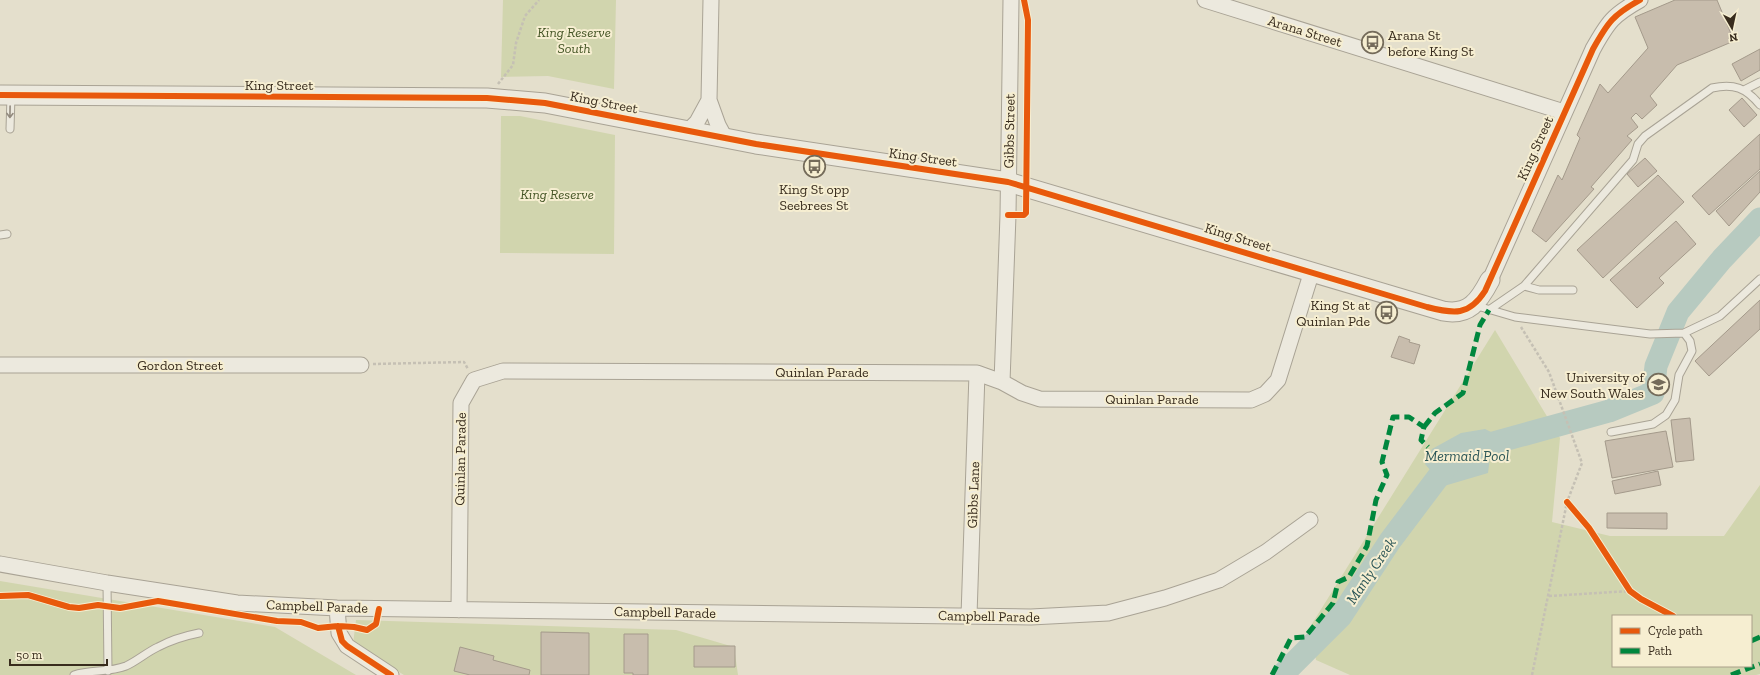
<svg xmlns="http://www.w3.org/2000/svg" width="1760" height="675" font-family="'Zilla Slab',serif">
	<rect width="100%" height="100%" fill="#e4dfcc"/>
	<path fill="#d1d5ae" fill-rule="evenodd" d="M503,0H616L614,89L548,76L501,77Z
		M501,116H520L615,135L614,254L500,253Z
		M1495,330L1560,438L1552,522L1610,536H1724L1760,485V674L1756,675H1350L1316,660L1310,627ZM1613,616H1751V666H1613Z
		M0,581L275,627L356,675H0Z
		M356,620L676,630L734,647L738,675H404L353,644Z"/>
	<path fill="#b7cac0" d="M1485,429L1493,433L1488,473L1444,486L1425,464L1432,449L1461,433Z"/>
	<g fill="none" stroke-linecap="round" stroke-linejoin="round">
		<path stroke="#b7cac0" stroke-width="23" d="M1282,675L1341,616L1390,541L1451,460L1475,448L1609,411L1653,393L1656,366L1678,312L1722,259L1760,219"/>
	</g>
	<path fill="#c8bdad" stroke="#a49a8b" d="M1675,0H1717L1734,41L1677,65L1650,96L1657,105L1642,119L1636,113L1631,118L1638,127L1627,136L1632,140L1591,187L1594,189L1546,242L1532,231L1558,175L1562,180L1580,138L1577,135L1600,84L1608,93L1648,48L1635,17Z
		M1760,49V70L1741,81L1732,64Z
		M1742,98L1757,115L1744,127L1729,110Z
		M1760,134V169L1709,215L1692,196Z
		M1645,158L1657,171L1638,187L1627,174Z
		M1760,171V192L1729,226L1716,211Z
		M1658,175L1684,202L1603,278L1577,250Z
		M1676,221L1696,244L1659,278L1664,283L1637,308L1610,280Z
		M1760,300V329L1709,376L1695,361Z
		M1399,336L1410,340L1409,342L1420,345L1414,364L1391,357Z
		M1690,418L1694,460L1676,462L1671,420Z
		M1666,431L1673,467L1612,478L1605,441Z
		M1658,471L1661,485L1615,494L1612,481Z
		M1607,513H1667V529L1607,528Z
		M541,632L589,633V675H541Z
		M624,634H648V675H633V673H624Z
		M694,646H735V667H694Z
		M460,647L494,656L493,660L530,670L529,675H470L454,671Z"/>
	<g fill="none" stroke-linecap="round" stroke-linejoin="round">
		<defs>
			<path id="service" d="M1744,90L1760,82
				M10,129L11,96
				M0,235L7,234
				M1524,286L1539,290H1573
				M1474,305L1515,317L1650,334L1684,333L1720,316L1760,279
				M1489,310L1524,286L1633,160L1638,144L1645,136L1712,88C1734,83 1746,88 1760,105
				M1611,432L1653,424L1666,415L1675,400L1679,375L1692,351L1690,341L1684,333
				M107,583L108,671
				M74,675C91,669 108,673 126,666C137,661 147,652 158,647C171,640 184,636 199,633"/>
			<path id="minor" d="M711,0L709,100L718,125L725,138
				M1205,0L1564,112
				M688,131L697,122L709,100
				M1490,280L1593,49C1608,22 1613,15 1640,0
				M0,365H361
				M1002,382L1008,215L1011,0
				M0,564L107,583L237,603L337,608L1031,617L1108,613L1165,598L1219,580L1266,552L1310,520
				M337,608L339,633L347,646L391,675
				M459,610L461,403L474,380L503,371L977,373L1002,382L1022,393L1040,399L1251,400L1265,394L1278,380L1312,271
				M969,616L977,373"/>
			<path id="tertiary" d="M0,95L487,98L545,103L756,144L1008,182L1443,311C1469,316 1479,301 1490,280"/>
		</defs>
		<use href="#service" stroke="#a9a395" stroke-width="9"/>
		<use href="#minor" stroke="#a9a395" stroke-width="17"/>
		<use href="#tertiary" stroke="#a9a395" stroke-width="21"/>
		<path stroke="#c5c0b4" stroke-width="2.5" stroke-dasharray="3 2" stroke-linecap="butt" d="M498,84L513,65L516,43L525,16L539,0
			M1521,327L1549,372L1582,463L1567,502L1532,675
			M373,364L464,362L468,369
			M1549,596L1630,591"/>
		<use href="#service" stroke="#ece9de" stroke-width="7"/>
		<use href="#minor" stroke="#ece9de" stroke-width="15"/>
		<use href="#tertiary" stroke="#ece9de" stroke-width="19"/>
		<path stroke="#00873e" stroke-width="5" stroke-dasharray="10 5" stroke-linecap="butt" d="M1424,427L1435,413L1463,393L1480,325L1489,310
			M1751,641L1760,637
			M1272,675L1291,638L1305,637L1333,603L1338,582L1349,577L1367,546L1376,500L1387,475L1382,462L1393,417H1409L1424,427L1421,440L1428,447
			M1731,675L1760,664"/>
		<defs>
			<path id="cycleway" d="M0,95L487,98L545,103L756,144L1008,182L1427,307C1454,314 1469,316 1485,291L1593,49C1608,22 1613,15 1640,0
				M1008,215H1024L1026,213L1028,20L1024,0
				M1567,502L1589,528L1630,591L1641,599L1673,616
				M0,596L28,595L69,607L79,608L98,605L120,608L158,601L277,621L301,622L318,628L338,626L354,627L367,630L376,624L379,609
				M338,626L342,641L347,646L391,675"/>
		</defs>
		<use href="#cycleway" stroke="#f6eed1" stroke-width="8"/>
		<use href="#cycleway" stroke="#e8590c" stroke-width="6"/>
	</g>
	<defs><path id="oneway-shaft" d="M-6 0H5M1.5-3L5.5 0L1.5 3" fill="none" stroke-width="1.6" stroke-linecap="round" stroke-linejoin="round"/></defs>
	<use stroke="#928a7e" href="#oneway-shaft" transform="translate(10 112) rotate(91)"/>
	<defs>
		<symbol id="bus-ring" viewBox="-11 -11 22 22"><circle r="9.5" fill="#f6eed1" stroke="#746b5a" stroke-width="1.5"/><path d="M-5-6H5V4H4V6H2V4H-2V6H-4V4H-5ZM-3.5-4V0h7V-4ZM-3.5 1.2v1.5H-2V1.2ZM2 1.2v1.5H3.5V1.2Z" fill="#746b5a"/></symbol>
		<symbol id="university-ring" viewBox="-11 -11 22 22"><circle r="9.5" fill="#f6eed1" stroke="#746b5a" stroke-width="1.5"/><path d="M0-5L7-2L0 1L-7-2ZM-4 1L0 2.5L4 1V4Q0 6-4 4Z" fill="#746b5a"/></symbol>
	</defs>
	<g fill-rule="evenodd">
		<use href="#bus-ring" x="1360" y="30" width="25" height="25"/>
		<use href="#bus-ring" x="802" y="154" width="25" height="25"/>
		<use href="#bus-ring" x="1374" y="300" width="25" height="25"/>
		<use href="#university-ring" x="1646" y="372" width="25" height="25"/>
	</g>
	<g text-anchor="middle" stroke-width="4" stroke-linejoin="round" paint-order="stroke">
		<g font-size="14" fill="#382c1d" stroke="#f6eed1">
			<text transform="translate(1305 31) rotate(17)" y="5">Arana Street</text>
			<text x="279" y="90">King Street</text>
			<text transform="translate(604 102) rotate(11)" y="5">King Street</text>
			<text transform="translate(1009 131) rotate(-89)" y="5">Gibbs Street</text>
			<text transform="translate(1535 148) rotate(-66)" y="5">King Street</text>
			<text transform="translate(923 157) rotate(8)" y="5">King Street</text>
			<text transform="translate(1238 237) rotate(17)" y="5">King Street</text>
			<text x="180" y="370">Gordon Street</text>
			<text x="822" y="377">Quinlan Parade</text>
			<text x="1152" y="404">Quinlan Parade</text>
			<text transform="translate(460 459) rotate(-89)" y="5">Quinlan Parade</text>
			<text transform="translate(973 495) rotate(-88)" y="5">Gibbs Lane</text>
			<text transform="translate(317 606) rotate(2)" y="5">Campbell Parade</text>
			<text transform="translate(665 612) rotate(1)" y="5">Campbell Parade</text>
			<text transform="translate(989 616) rotate(1)" y="5">Campbell Parade</text>
		</g>
		<g font-size="14" font-style="italic" fill="#435424" stroke="#f6eed1">
			<text x="574" y="37">King Reserve<tspan x="574" dy="16">South</tspan></text>
			<text x="557" y="199">King Reserve</text>
		</g>
		<g font-size="14" fill="#382c1d" stroke="#f6eed1" text-anchor="end">
			<text x="1388" y="40" text-anchor="start">Arana St<tspan x="1388" dy="16">before King St</tspan></text>
			<text x="814" y="194" text-anchor="middle">King St opp<tspan x="814" dy="16">Seebrees St</tspan></text>
			<text x="1370" y="310">King St at<tspan x="1370" dy="16">Quinlan Pde</tspan></text>
			<text x="1644" y="382">University of<tspan x="1644" dy="16">New South Wales</tspan></text>
		</g>
		<g font-size="15" font-style="italic" fill="#2c5657" stroke="#f6eed1">
			<text x="1467" y="461">Mermaid Pool</text>
			<text transform="translate(1371 571) rotate(-56)" y="5">Manly Creek</text>
		</g>
	</g>
	<rect x="1612" y="615" width="140" height="52" fill="#f6eed1" stroke="#aaa089"/>
	<rect x="1620" y="628" width="20" height="6" fill="#e8590c" stroke="#aaa089"/>
	<text x="1648" y="635" font-size="12" fill="#382c1d">Cycle path</text>
	<rect x="1620" y="648" width="20" height="6" fill="#00873e" stroke="#aaa089"/>
	<text x="1648" y="655" font-size="12" fill="#382c1d">Path</text>
	<g transform="translate(1732 28) rotate(171)" stroke="#f6eed1" stroke-width="3" paint-order="stroke">
	<path d="M0-3L7 15L0 10L-7 15Z" fill="#382c1d"/>
	<text y="-6" font-size="11" font-weight="bold" text-anchor="middle" fill="#382c1d">N</text>
	</g>
	<path d="M10 659v6h97v-6" fill="none" stroke="#382c1d" stroke-width="2"/>
	<text x="16" y="659" font-size="12" fill="#382c1d" stroke="#f6eed1" stroke-width="3" paint-order="stroke">50 m</text>
</svg>
